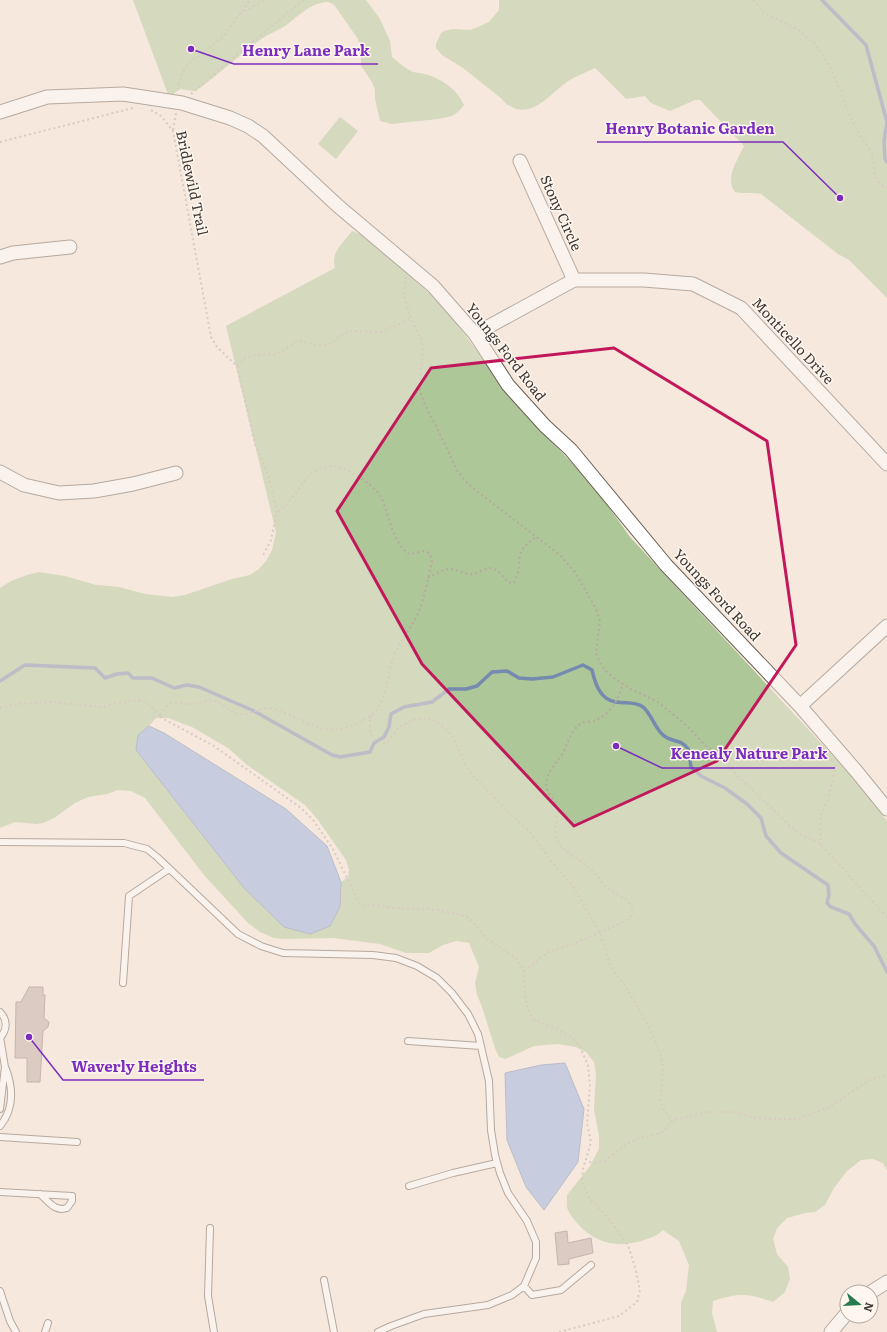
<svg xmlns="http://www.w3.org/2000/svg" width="887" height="1332" font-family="Literata,serif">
	<rect width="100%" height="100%" fill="#f6e8dc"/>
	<path fill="#adc799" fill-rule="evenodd" d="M133,0H366L380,19L390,41L392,57C399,63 405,68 413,72C417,73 421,73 425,74C442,79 457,89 464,105L459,111L452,116L438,119L400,123L392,124L380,121L375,99V90L372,82L361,66V52L358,39L335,6C331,2 327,1 321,3C307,6 296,18 285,26C277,31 268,34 260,40C239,56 219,74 197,90L193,91L180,89L169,97Z
		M499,0H887V298L849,260L838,254L761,194C753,192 744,194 735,192C724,179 738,159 744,146L700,100H695L670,111L651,103L645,96L626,99L595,68C587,72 578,75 570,80C553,90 534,119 512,107C508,105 504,103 502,99L463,68L442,55L436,48V44L441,33L444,31L453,29L471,30L489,22L499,10Z
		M340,117L358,131L336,159L318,144Z
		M352,231L362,235L368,239L431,295L451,316L512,398L531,421L577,468L598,492L630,537L871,797L872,802L887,821V1170L883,1163L873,1159L861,1160L847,1171L834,1188L825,1205L815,1212L805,1213L787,1218L777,1228L773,1239L777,1254L788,1267L790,1279L785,1292L773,1302C746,1293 740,1293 713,1301L712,1313L717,1332H681V1303L686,1291L689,1265L679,1241L663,1230C658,1235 653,1237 647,1239C621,1249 596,1245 577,1223C574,1219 570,1215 568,1210C566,1206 567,1200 567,1195L590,1166L599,1149V1136L594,1109L596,1074L594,1062L586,1052L576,1047L558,1044L534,1046L505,1059L499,1057L495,1048L481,1004L477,995L475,983L479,967L469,943L456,941L443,945L429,953H406L380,944L333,938L284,939L274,938L260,932L248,923L204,875L145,798L131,791L118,790L107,794L88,797L75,803L54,818L43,823L36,824L15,822L0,828V588L11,581L27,575L39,572L65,576L96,585L119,587L145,594L172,597L185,595L232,579L250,575L259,569L266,561L272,550L276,532L226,326L335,268C330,253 344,242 352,231ZM156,718H168L192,727L228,748L247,765L305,805L318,820L346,860L349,870L348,877L341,882L340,907L284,927L244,888L136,750L138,735L149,726Z"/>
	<path fill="#8eace3" stroke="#7689ae" d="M149,726L164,733L286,809L327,846L341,882L340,907L330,926L310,934L284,927L244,888L136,750L138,735Z
		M565,1063L584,1109L578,1162L544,1210L526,1187L507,1140L505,1073L541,1065Z"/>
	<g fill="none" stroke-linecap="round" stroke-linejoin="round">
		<path stroke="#7689ae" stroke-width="3.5" d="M822,0L866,45L887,122L884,141L885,159L887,162
			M0,681L25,665L95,668L105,678L117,674L128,673L133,678H152L174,688L187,685L199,687L254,711L332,755L340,757L370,752L374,743L384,737L389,727L391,714L404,707L432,702L449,689H466L477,686L492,672L507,671L519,678L532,679L553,677L583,665L592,670C595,683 600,700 616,702C625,704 634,701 643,707C650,712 655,728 662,734C670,743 681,738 688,749C690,754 690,762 691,767L701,776L725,788L747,804L761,818L766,836L781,853L828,885L829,895L827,903L831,907L849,914L855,924L874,946L887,972"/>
	</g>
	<path fill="#baa8a5" stroke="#8a7876" d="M29,987H43V995H45L44,1018L49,1022L48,1027L43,1031L40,1082H27V1058H15L16,1002H21Z
		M567,1231L568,1243L591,1238L593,1253L569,1259V1264L558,1265L555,1233Z"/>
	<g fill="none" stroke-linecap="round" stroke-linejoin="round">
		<defs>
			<path id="service" d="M0,842L124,843L147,849L157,857L238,934L261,946L283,953L373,955L396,958L417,966L437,978L452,993L468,1014L478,1034L489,1081L491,1130L495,1155L500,1173L508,1193L527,1221L536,1242V1258L524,1286L512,1295L488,1305L424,1314L391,1326L378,1332
				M123,983L129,896L169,869
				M0,1012C8,1020 7,1030 0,1038
				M408,1041L481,1046
				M0,1109L5,1067L0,1037
				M0,1126C14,1109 13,1088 6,1069
				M0,1137L77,1142
				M409,1186L453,1173L497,1163
				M0,1192L72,1196V1201L67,1208C55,1212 49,1202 40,1194
				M210,1228L208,1296L214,1332
				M324,1280L334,1332
				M524,1286L532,1295L561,1290L591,1265
				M0,1291L10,1321L16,1332
				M45,1332L48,1323"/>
			<path id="minor" d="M0,112L47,97L123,94L182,103L230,118L248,126L263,136L338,206L433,286L475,334L508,385L545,426L571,450L666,565L800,706L857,772L887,809
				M520,161L574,280
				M0,257L13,253L70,247
				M475,334L574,280H644L693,284L741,308L887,464
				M0,472L24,485L59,493L94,491L133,484L176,473
				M800,706L887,626
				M871,1292L887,1282
				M831,1332L847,1313"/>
		</defs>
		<use href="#service" stroke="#6a5e54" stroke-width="8"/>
		<use href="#minor" stroke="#6a5e54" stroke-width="15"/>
		<path stroke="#b5a9a0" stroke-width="2" stroke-dasharray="2 3" stroke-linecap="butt" d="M753,0L764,13L797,29L814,43L830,66L855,127L872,153L875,175L881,185L887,187
			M240,14L265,0
			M178,90L179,83L182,72L189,63L223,37L250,0
			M191,94L241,51L304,0
			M151,110L161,116L173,131L211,337L217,347L237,366
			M173,130L176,113
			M0,142L133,108
			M406,277L404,296L411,319L421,339L423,350L420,377V391L425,405L437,428L458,472L468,484L487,499L560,555L575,572L596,609L600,621L596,653L599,661L606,671L614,678L631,689L656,701L679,719L690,729L705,745L719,756L735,773L789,825L798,833L818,842L844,869L852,879L887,917
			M237,366L255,444L269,477L277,512L271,540L262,557
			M237,366L247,357L254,355L277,354L296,342L301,341L318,346L324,345L332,343L340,336L348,332L356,331L380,332L411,319
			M428,578C435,574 443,569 451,569C459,570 465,575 473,574C480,573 487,566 494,569C503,572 505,584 514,583C525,562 510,553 537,537
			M0,708L17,704L51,702L101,707L134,700L146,702L155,710L160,717C162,713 164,708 168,705C175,700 184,705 192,704C200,704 207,698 215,701C224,704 230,713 239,714C252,717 259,705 273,709C303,717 321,739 353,725C359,722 367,719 372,715C389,698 386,674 395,653C401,639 413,626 419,611C425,596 428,578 432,562C429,545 421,553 409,554C391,541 390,515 381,497C374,484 346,467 332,466C325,466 317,469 312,473C307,477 303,483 300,487C293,497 287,505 277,512
			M371,715C369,726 368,738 381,743L388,742L398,728L412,720L428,718L437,722L447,730L455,741L465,765L472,775L508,812L530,832L550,860L573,886L600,933L609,961L614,972L626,987L649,1027L656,1043L661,1057L663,1070L660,1101L667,1115L673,1120
			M160,717L214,746L301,808L313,820L333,849L359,903L362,906L377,905L402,909H428L458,914L467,917L474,923L486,938L516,958L524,971L525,996L528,1010L532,1017L536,1021L563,1032L571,1037L579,1045L588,1065L590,1085L587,1123L591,1142L586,1159L590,1162L595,1163L600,1162L606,1160L621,1148L636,1139L661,1133L673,1120L708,1112H733L758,1118L771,1119H797L827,1108L839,1101L869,1080L887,1075
			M821,845L820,824L822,813L828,800L836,764
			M524,971L548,952L573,944L619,924L627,920L632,915L633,911C631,899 618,896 609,889C602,884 599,877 593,871C581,858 562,855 556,837C553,827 559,817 557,807C555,799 547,794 546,785C546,781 547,777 549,773C552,767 557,762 561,756C567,746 570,732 580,724C584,721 590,722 594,721C611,714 618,700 623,684
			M559,1332L619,1316L637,1302L640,1290L635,1267L628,1245L610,1220L589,1198L582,1181L583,1169L586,1159"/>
		<use href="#service" stroke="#fff" stroke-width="6"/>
		<use href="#minor" stroke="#fff" stroke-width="13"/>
	</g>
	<path d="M0 0H887V1332H0ZM614,348L767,441L796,645L717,761L574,826L422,664L337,511L431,368Z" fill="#f6e8dc" fill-opacity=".55" fill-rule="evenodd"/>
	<path fill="none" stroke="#c2185b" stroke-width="3" stroke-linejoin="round" d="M614,348L767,441L796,645L717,761L574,826L422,664L337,511L431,368Z"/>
	<g text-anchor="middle" stroke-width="3" stroke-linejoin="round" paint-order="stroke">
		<g font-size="14" fill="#3d3733" stroke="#fff7ef">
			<text transform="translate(192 183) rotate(78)" y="5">Bridlewild Trail</text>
			<text transform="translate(561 213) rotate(66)" y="5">Stony Circle</text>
			<text transform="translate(793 341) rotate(47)" y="5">Monticello Drive</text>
			<text transform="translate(506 352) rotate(52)" y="5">Youngs Ford Road</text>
			<text transform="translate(717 595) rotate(47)" y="5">Youngs Ford Road</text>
		</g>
	</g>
	<path fill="none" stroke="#7b2cbf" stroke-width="1.5" d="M191 49L234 64H378M840 198L783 142H597M616 746L662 768H835M29 1037L63 1080H204"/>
	<g fill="#7b2cbf" stroke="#fff7ef" stroke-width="1.5">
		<circle cx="191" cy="49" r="4"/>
		<circle cx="840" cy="198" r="4"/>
		<circle cx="616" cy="746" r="4"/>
		<circle cx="29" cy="1037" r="4"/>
	</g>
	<g font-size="15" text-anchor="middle" font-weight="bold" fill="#7b2cbf" stroke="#fff7ef" stroke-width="3" stroke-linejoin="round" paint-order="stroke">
		<text x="306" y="56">Henry Lane Park</text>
		<text x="690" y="134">Henry Botanic Garden</text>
		<text x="749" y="759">Kenealy Nature Park</text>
		<text x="134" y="1072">Waverly Heights</text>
	</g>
	<g transform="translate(859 1304) rotate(108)"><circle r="19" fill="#fff7ef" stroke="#b1aaa4"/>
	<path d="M0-3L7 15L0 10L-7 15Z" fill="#267b4e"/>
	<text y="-6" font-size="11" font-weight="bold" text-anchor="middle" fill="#3d3733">N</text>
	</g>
</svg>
